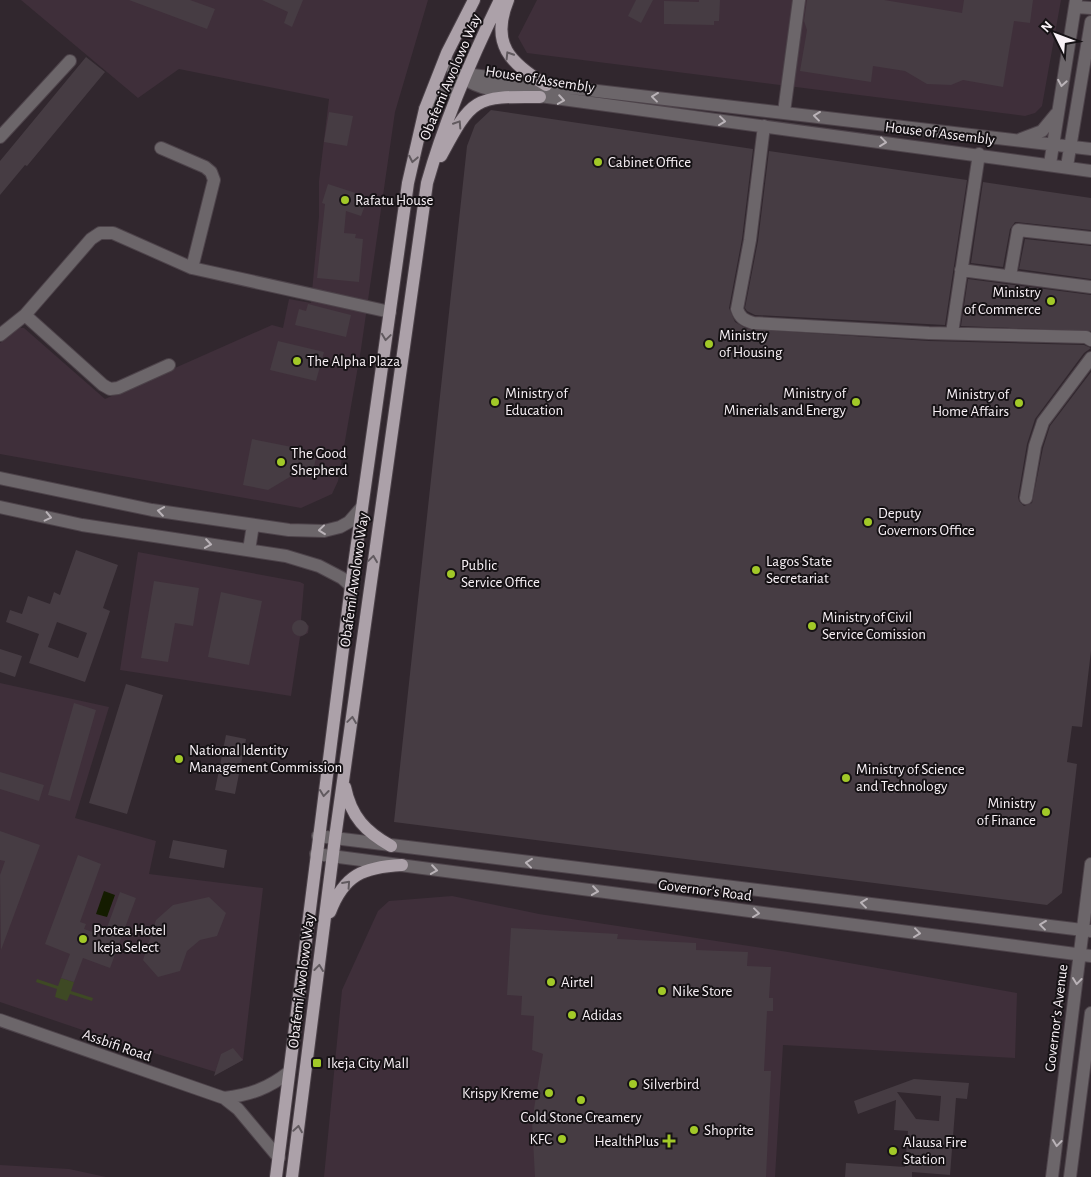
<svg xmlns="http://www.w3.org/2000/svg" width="1091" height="1177" font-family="'Alegreya Sans',sans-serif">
	<rect width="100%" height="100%" fill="#31272e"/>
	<path fill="#3f2f3a" d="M21,0H428L395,112L361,349L338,481L332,494L301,508L0,454V343L18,328H24L105,399L272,325L283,328L289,299L311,303L319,216V181L329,99L179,69L138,98Z
		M537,0H1061L1042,106L1035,113L1025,116L527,53L518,37Z
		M138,552L300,582L304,584L301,620L309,626L308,633L300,637L291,696L120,670Z
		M0,683L109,707L75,818L156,841L149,874L263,888L243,1060L219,1073L115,1041L0,1002Z
		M452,896L539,914L788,952L1017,993L1015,1058L783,1045L775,1177H324L342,990L378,911L389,901Z
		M0,1165L69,1169L106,1177H0Z"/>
	<path fill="#3e4924" d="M61,978L74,982L71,991L93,998L92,1001L70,994L67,1001L55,997L57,989L36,982L37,979L58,986Z"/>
	<path fill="#141c00" d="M104,891L115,895L107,917L96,914Z"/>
	<path fill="#463c43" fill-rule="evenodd" d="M129,0H190L215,9L207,29Z
		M262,0H303L292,27L284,23L288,12Z
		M636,0H653L641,23L628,16Z
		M699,0H720L719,21H714V25L664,24V1L699,2Z
		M807,0H884L962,13L964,0H1033L1030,23L1014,21L1003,87L963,80L951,85L927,84L905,71L873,66L871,82L800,71L807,30L804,21Z
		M86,57L105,72L27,166L25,165L0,195V161Z
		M491,110L753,149L742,239L729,308L735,322L747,329L929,341L1084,345L1091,348L1084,353L1035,419L1027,444L1018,497L1019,501L1024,506L1032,503L1043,448L1050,426L1091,372V651L1082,727L1072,726L1067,762L1077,764L1062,893L1047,905L394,822L467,146L475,125Z
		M329,112L353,116L347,146L324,142Z
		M769,151L967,180L945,325L755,315L747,311L745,308L758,241Z
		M983,182L1091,198V230L1015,222L1010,229L1003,267L971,263Z
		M328,184L368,197L361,216L346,211L344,233L356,234L355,238L363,239L359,282L317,278L325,204L322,203Z
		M1025,239L1091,246V279L1019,269Z
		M968,279L1091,295V331L961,326Z
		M308,304L351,315L346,337L295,325L299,309L306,311Z
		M278,341L324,352L316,381L270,370Z
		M252,439L317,452L312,478L293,475L268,490L243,485Z
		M76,550L118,565L103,608L110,611L85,682L29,663L39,634L6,622L10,610L22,614L28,596L50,604L54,592L60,595ZM57,622L87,633L78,658L48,647Z
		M154,581L199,588L193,626L175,623L168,662L141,658Z
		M221,592L262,601L249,665L208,657Z
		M292 628a8 8 0 1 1 16 0a8 8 0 1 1-16 0Z
		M0,649L22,656L15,677L0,672Z
		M126,684L163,695L127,814L89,803Z
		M74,703L96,710L70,801L48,795Z
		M226,735L246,739L235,794L215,790Z
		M0,772L44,785L39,801L0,789Z
		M0,831L40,845L1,950L0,875L5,861L0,860Z
		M173,840L227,850L224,868L169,858Z
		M78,855L101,864L80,922L86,924L84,929L104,936L120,892L136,898L110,968L83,958L74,982L61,978L70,954L45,944Z
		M209,897L226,913L217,936L200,940L187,951L180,971L158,977L143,960L156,920L173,905Z
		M511,928L618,934L617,939L696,943V950L748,952L747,966L771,967L769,998H773V1011H767L764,1071H771L766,1177H535L532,1121L543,1054L532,1050L534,1016L521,1015L522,996L507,995Z
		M233,1048L243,1060L214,1076L221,1054Z
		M914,1079L969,1083L967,1099L956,1098L950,1175L912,1172V1177H845L846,1163L905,1167L908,1131L894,1130L896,1100L858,1114L854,1101ZM897,1092L941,1096L939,1121L916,1119Z"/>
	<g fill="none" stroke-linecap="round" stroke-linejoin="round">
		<defs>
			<path id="minor" d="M1075,7L1091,8
				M445,59C454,75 472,85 489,89L1091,171
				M425,109L464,77L473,75L546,85L1091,149
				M784,112L799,0
				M764,126L750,240L737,309C740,318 744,320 753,323L929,333L1086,337L1091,340
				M0,137L70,61
				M1021,139L1042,131L1056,114
				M161,148L205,167L211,172L214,180L192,268
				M1050,164L1076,0
				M1067,166L1091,22
				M961,270L1091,287
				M1010,276L1018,230L1091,238
				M25,315L103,385L110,389L118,388L169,365
				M952,333L979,154
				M0,335L25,315L91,239L100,233H113L192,268L390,312
				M0,478L152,510L289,530L324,531L340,527L349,522L362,507
				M1026,498L1035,446L1043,422L1091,358
				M0,507L82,525L286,556L319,566L342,578L351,586
				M249,550L253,525
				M318,836L1091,931
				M316,854L1091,956
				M0,1020L224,1098L238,1109L279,1158
				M224,1098C250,1095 269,1088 289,1072
				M1052,1177L1091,864
				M1070,1177L1091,1013"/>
			<path id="major" d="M508,0C490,44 510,63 546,85
				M441,156C472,98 474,96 540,97
				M345,787C351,817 366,832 391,846
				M330,912C344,875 363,867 402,865
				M276,1177L351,586L408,183L425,109L447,53L474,0
				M292,1177L335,838L427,183C445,119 471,59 500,0"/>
		</defs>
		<use href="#minor" stroke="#4d434a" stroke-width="14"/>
		<use href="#major" stroke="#4d434a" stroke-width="14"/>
		<use href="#minor" stroke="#6c666a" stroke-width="12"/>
		<use href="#major" stroke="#aca1a9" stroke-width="12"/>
	</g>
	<defs><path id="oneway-chevron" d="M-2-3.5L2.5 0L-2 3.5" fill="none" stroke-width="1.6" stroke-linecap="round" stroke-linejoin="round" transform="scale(1.25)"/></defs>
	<g stroke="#615a5f">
		<use href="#oneway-chevron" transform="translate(509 55) rotate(-122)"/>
		<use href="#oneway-chevron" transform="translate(458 124) rotate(-57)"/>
		<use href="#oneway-chevron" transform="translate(413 159) rotate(101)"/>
		<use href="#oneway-chevron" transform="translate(386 337) rotate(98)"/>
		<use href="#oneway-chevron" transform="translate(373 559) rotate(-82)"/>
		<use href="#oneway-chevron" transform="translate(352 720) rotate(-82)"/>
		<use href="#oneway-chevron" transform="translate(324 793) rotate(97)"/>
		<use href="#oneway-chevron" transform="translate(347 884) rotate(-48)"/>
		<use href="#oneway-chevron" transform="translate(319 968) rotate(-83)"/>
		<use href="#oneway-chevron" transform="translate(298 1129) rotate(-81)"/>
	</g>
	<g stroke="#bab3b8">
		<use href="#oneway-chevron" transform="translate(1062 83) rotate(100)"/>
		<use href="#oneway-chevron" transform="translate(655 97) rotate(-173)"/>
		<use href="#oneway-chevron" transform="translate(561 100) rotate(9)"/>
		<use href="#oneway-chevron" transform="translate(817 116) rotate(-173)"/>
		<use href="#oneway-chevron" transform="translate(722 121) rotate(7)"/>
		<use href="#oneway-chevron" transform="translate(883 142) rotate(7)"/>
		<use href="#oneway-chevron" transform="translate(161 511) rotate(-172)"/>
		<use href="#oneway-chevron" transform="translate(48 517) rotate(13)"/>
		<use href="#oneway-chevron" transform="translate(322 530) rotate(174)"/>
		<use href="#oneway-chevron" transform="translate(208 544) rotate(8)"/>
		<use href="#oneway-chevron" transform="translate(529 863) rotate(-174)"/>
		<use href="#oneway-chevron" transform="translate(434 870) rotate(8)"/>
		<use href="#oneway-chevron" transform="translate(595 891) rotate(8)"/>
		<use href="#oneway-chevron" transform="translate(864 903) rotate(-173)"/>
		<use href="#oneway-chevron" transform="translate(756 913) rotate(7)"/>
		<use href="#oneway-chevron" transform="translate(1043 925) rotate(-173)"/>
		<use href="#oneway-chevron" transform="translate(917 933) rotate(7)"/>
		<use href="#oneway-chevron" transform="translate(1077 981) rotate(97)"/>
		<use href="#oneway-chevron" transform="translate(1057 1143) rotate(97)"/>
	</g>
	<g fill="#a2c928" stroke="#161215" stroke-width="2">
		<circle cx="598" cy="162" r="5"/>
		<circle cx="345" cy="200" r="5"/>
		<circle cx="1051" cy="301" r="5"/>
		<circle cx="709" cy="344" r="5"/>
		<circle cx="297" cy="361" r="5"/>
		<circle cx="495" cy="402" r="5"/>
		<circle cx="856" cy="402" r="5"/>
		<circle cx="1019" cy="403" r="5"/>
		<circle cx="281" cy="462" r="5"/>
		<circle cx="868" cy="522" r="5"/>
		<circle cx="756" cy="570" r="5"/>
		<circle cx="451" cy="574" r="5"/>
		<circle cx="812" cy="626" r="5"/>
		<circle cx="179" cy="759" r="5"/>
		<circle cx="846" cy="778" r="5"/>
		<circle cx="1046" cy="812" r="5"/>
		<circle cx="83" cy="939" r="5"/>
		<circle cx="551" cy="982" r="5"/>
		<circle cx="662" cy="991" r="5"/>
		<circle cx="572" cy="1015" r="5"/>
		<rect x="312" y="1058" width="10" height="10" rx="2.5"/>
		<circle cx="633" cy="1084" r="5"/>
		<circle cx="549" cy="1093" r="5"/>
		<circle cx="581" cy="1100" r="5"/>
		<circle cx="694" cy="1130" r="5"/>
		<circle cx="562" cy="1139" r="5"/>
		<path d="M666.5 1133.5h5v5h5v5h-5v5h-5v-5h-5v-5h5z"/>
		<circle cx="893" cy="1151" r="5"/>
	</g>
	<g text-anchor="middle" stroke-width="4" stroke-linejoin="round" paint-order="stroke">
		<g font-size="15" fill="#f9f2f7" stroke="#161215">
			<text transform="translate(450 77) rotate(-67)" y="5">Obafemi Awolowo Way</text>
			<text transform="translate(540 79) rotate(9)" y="5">House of Assembly</text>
			<text transform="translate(940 133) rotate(7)" y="5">House of Assembly</text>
			<text transform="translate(354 580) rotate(-82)" y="5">Obafemi Awolowo Way</text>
			<text transform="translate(705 890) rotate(7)" y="5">Governor's Road</text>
			<text transform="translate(301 981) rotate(-83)" y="5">Obafemi Awolowo Way</text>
			<text transform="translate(1056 1018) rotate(-83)" y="5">Governor's Avenue</text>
			<text transform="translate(117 1045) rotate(19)" y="5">Assbifi Road</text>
		</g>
		<g font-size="15" fill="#f9f2f7" stroke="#161215" text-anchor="start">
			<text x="608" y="167">Cabinet Office</text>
			<text x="355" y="205">Rafatu House</text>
			<text x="1041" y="297" text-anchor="end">Ministry<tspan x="1041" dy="17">of Commerce</tspan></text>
			<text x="719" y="340">Ministry<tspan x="719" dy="17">of Housing</tspan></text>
			<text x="307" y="366">The Alpha Plaza</text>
			<text x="505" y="398">Ministry of<tspan x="505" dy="17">Education</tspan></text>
			<text x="846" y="398" text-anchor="end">Ministry of<tspan x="846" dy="17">Minerials and Energy</tspan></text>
			<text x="1009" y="399" text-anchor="end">Ministry of<tspan x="1009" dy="17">Home Affairs</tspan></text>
			<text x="291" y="458">The Good<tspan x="291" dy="17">Shepherd</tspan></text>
			<text x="878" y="518">Deputy<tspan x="878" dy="17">Governors Office</tspan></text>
			<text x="766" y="566">Lagos State<tspan x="766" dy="17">Secretariat</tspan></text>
			<text x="461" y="570">Public<tspan x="461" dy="17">Service Office</tspan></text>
			<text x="822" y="622">Ministry of Civil<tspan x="822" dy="17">Service Comission</tspan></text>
			<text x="189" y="755">National Identity<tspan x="189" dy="17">Management Commission</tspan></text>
			<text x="856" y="774">Ministry of Science<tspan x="856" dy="17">and Technology</tspan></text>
			<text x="1036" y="808" text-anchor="end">Ministry<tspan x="1036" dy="17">of Finance</tspan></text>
			<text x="93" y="935">Protea Hotel<tspan x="93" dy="17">Ikeja Select</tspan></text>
			<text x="561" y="987">Airtel</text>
			<text x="672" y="996">Nike Store</text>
			<text x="582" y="1020">Adidas</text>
			<text x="327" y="1068">Ikeja City Mall</text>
			<text x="643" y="1089">Silverbird</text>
			<text x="539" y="1098" text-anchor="end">Krispy Kreme</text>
			<text x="581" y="1122" text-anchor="middle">Cold Stone Creamery</text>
			<text x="704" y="1135">Shoprite</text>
			<text x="552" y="1144" text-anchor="end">KFC</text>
			<text x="659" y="1146" text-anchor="end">HealthPlus</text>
			<text x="903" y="1147">Alausa Fire<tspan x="903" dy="17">Station</tspan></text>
		</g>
	</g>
	<g transform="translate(1056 35) rotate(312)" stroke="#161215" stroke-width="4" paint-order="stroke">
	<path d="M0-4L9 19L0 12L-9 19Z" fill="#f9f2f7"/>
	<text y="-8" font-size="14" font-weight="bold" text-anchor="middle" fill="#f9f2f7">N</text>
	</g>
</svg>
